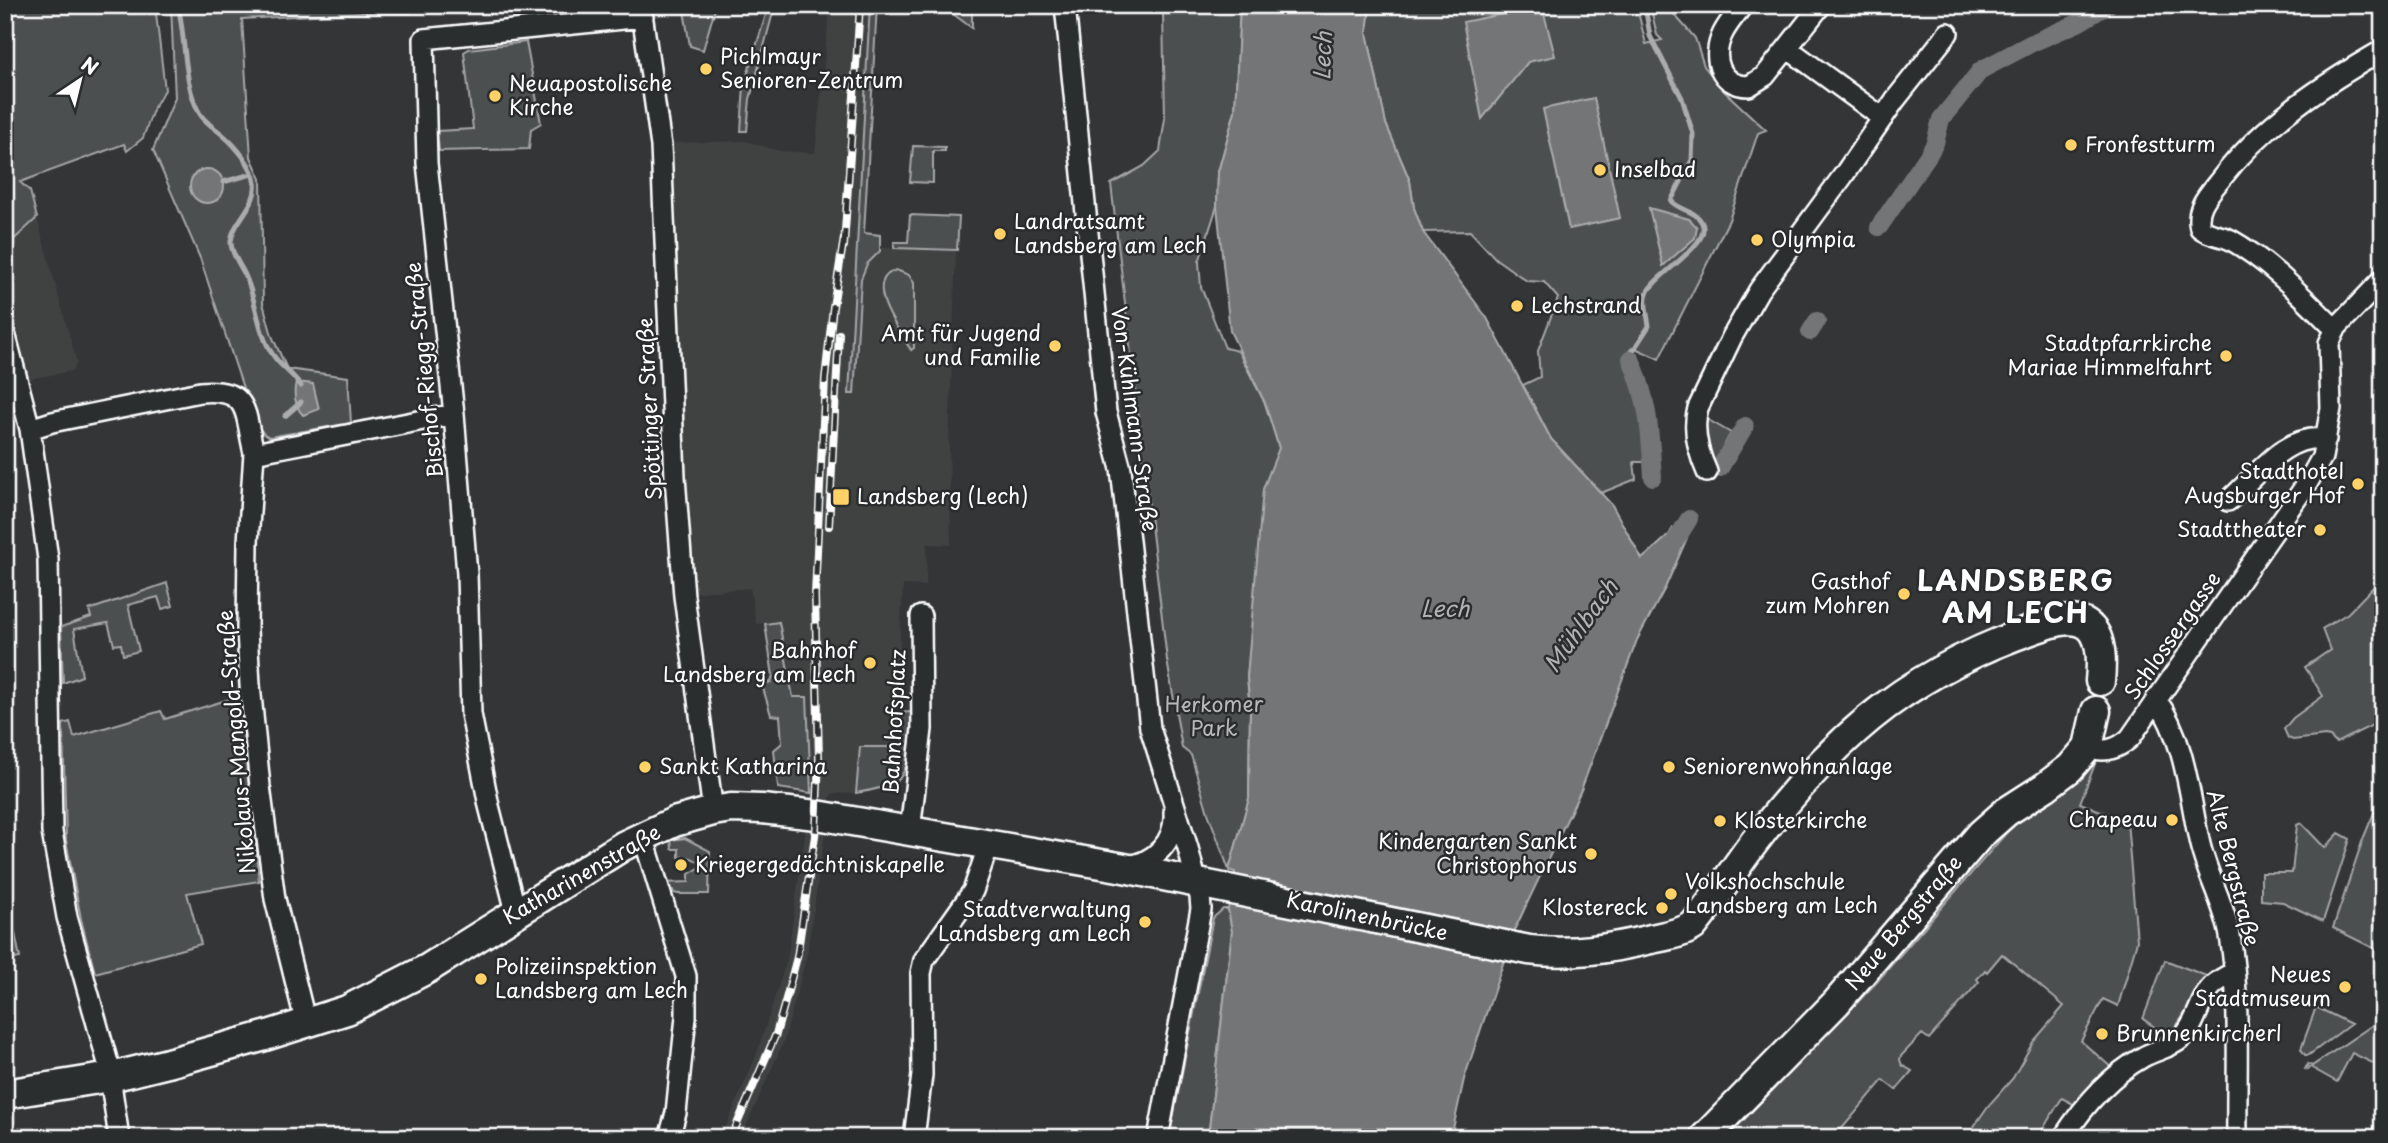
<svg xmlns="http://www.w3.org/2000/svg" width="2388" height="1143" font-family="'Playpen Sans',sans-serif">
	<rect width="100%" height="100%" fill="#333536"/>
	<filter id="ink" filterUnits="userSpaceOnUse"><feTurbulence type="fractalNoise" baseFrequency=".0143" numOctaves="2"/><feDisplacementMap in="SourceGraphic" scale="14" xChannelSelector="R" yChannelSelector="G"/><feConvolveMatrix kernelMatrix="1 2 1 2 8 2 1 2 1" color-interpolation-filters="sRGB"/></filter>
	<g filter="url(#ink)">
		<path fill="#404243" d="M830,5H870L857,256L867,264L883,248L956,250L949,447L951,545L927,544L926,586L903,585L896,713L911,712V741L905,772L893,783L875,789L856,793L831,794L807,954L784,1041L741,1138H721L756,1056L787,960L811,793L807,697L793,698L778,622L756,624L750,588L689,593L667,143L745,141L780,151L815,153Z
			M37,218L77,363L72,371L30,379L5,299V248Z"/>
		<path fill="#4c4f50" stroke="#a6a7a8" stroke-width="2" d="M5,5H155L165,90L154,107L143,138L127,151L124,144L20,182L30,191L37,218L5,248Z
			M171,5H421L410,13L367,12L242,19L251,157L261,179L263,303L272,336L287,369L348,377L351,423L269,437C253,430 254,404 243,388L200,258L153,150L175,98Z
			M683,5H716L703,50L690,46Z
			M769,5H775L750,99L747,131H741L744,85Z
			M870,5H877L864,233L880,235V251L867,264L861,279L854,394H849Z
			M941,5H972V28Z
			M1153,5H1240L1235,111L1218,172L1217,206L1199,262L1201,287L1225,348L1238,351L1265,403L1279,448L1255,601L1247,677L1250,708L1249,799L1229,870L1208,813L1191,755L1182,748L1167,660L1111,184L1144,166L1160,151L1165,118L1163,12Z
			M1370,5H1646L1637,8L1646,44L1662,40L1657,35L1650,5H1666L1695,38L1704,66L1724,91L1766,130L1758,133L1729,220L1659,359L1633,347L1627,353L1642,389L1648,415V462H1634L1636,479L1601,493L1551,439L1523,385L1540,377L1538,351L1558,298L1544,282L1527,281L1496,259L1470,231L1423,232L1414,208L1410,181L1386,124L1367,33Z
			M526,42L541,123L531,129L529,149L439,151L437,131L473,129L464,52L469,49Z
			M913,146L945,147V151H933V183L910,182Z
			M910,215L959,217L957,250L894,248V242H908Z
			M896,270L909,275L914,283V348L911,350C900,332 861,281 896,270Z
			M1705,418L1731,433L1714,463C1705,450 1703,433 1705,418Z
			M2383,577V720L2336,743L2330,737L2325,736L2293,740L2288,738L2284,729L2293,718L2323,696L2305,667L2330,650L2322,629L2348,613Z
			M167,583L173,606L162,609L158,597L128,605L139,651L123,655L121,644L114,645L108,623L74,629L82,676L63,683L61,627L91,617L89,610Z
			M779,622L793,697H807L811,793L778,788L774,750L782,743L780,716L771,715L762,685L771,682L773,676L765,624Z
			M239,696L259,881L187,893L201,944L95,973L81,919L66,840L63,724L70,722L74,737L161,711L165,719Z
			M911,712C911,731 913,774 893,783C882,789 868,791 856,793L860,747H894L896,713Z
			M2095,764L2080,803L2127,821L2137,941L2118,1006L2103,999L2081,1041L2112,1068L2075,1105L2062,1098L2039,1135L2043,1138H1966L1988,1106L2013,1078L2033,1042L2064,1006L2002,954L1987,972L1985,970L1977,979L1979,982L1929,1039L1922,1034L1901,1056L1900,1060L1902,1065L1912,1071L1896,1090L1883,1080L1834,1138H1726L1875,984L2007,832C2033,807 2063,782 2095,764Z
			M2383,791V907H2378L2381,909L2377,926L2383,928V953L2333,928L2363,839Z
			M2301,823L2325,848L2339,833L2350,839L2323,921L2283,902L2261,900V873H2292L2297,825Z
			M685,838L710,851L709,894H678L674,893L673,890H667L663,883L689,882V874L699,868L700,864C695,858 687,856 679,857V849H672L671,840Z
			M5,909L10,924L13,923L20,958L5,961Z
			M1223,909H1228L1232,931L1208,1138H1169L1213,918Z
			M2165,960L2209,977L2169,1037L2143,1019Z
			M2316,1007L2351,1024L2309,1055H2305L2301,1049Z
			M2383,1010V1068L2352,1053L2337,1082L2310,1067L2307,1070L2305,1069L2308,1064L2312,1066L2374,1024Z"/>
		<path fill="#737576" stroke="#abacad" stroke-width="2" d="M1240,5H1370L1367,33L1386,124L1410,181L1414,208L1423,232L1487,318L1551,439L1612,505L1642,559L1669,535L1673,528L1687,538L1665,588L1637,640L1581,790L1514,931L1464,1079L1451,1138H1208L1232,931L1228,909L1235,872L1229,870L1249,798L1250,708L1247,677L1263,489L1279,448L1265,403L1230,331L1217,206L1218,172L1235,111Z
			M1542,6L1555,56L1528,62L1482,119L1463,22Z
			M1594,98L1620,218L1569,229L1543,109Z
			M190 186a17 17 0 1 1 34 0a17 17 0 1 1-34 0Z
			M1649,208L1689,219L1697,227L1695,238L1663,266Z
			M296,382L313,384L319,409L303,415C295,407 293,393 296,382Z"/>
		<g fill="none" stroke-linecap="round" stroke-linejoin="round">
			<path stroke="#abacad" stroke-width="5" d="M178,5C186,39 183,85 200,114C206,123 215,128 223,135C236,146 253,166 255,183C258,205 233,221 231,241C230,252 241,266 245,275C257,300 257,332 273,355C281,367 294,375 301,386
				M223,182L252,174
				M1631,359V354L1649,326C1648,316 1643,302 1647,293C1656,273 1712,245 1702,223C1696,210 1680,211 1671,201L1692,160L1693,134L1682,98L1650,36L1645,6
				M285,416L301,402"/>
			<path stroke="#737576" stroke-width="18" d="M1879,227L1929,154L1935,143L1941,119L1981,70L2032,43L2078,23L2108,5
				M1810,332L1817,321
				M1631,359C1649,401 1650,432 1653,477
				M1720,468L1745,426
				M1669,551L1689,519"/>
			<defs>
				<path id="minor" d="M1065,5L1106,412L1121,469L1150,728L1188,848L1200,897L1201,909L1158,1138
					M1743,5C1736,14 1728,23 1723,33C1711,57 1719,86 1749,86L1765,76L1821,5
					M641,6L661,146L675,477L684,596L713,811
					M1787,48L1883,118
					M2337,327L2329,323C2299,293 2268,261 2231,240C2220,235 2209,235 2200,228C2195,208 2208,195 2220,180C2263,124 2322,85 2383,50
					M5,333L30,429L48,559L52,832L67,917L108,1063L119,1138
					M30,429L52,422L200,392C251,388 244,412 254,453L454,414
					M254,453L248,542L247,630L250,685L260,786L275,899L306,1024
					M1707,472C1698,452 1692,430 1698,408L1732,337L1759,290L1843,176L1895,100L1948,33
					M2228,501C2257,477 2283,433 2326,439
					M2156,699C2185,740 2189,793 2199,840C2206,874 2224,902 2230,936C2241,1001 2236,1072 2237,1138
					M2088,747C2104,753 2117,750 2130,738L2308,482L2322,457L2331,408L2329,343L2337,327L2383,279
					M910,831L922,729L921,616
					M643,836L686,976V1017L681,1064L676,1113L669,1138
					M1125,866C1154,864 1176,841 1174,812
					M516,912L489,806L471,714L467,574L454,414L427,163L424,39L643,17
					M914,1138L922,1075L921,973L924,960L973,891L989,844
					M2063,1138C2083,1107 2111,1075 2143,1057C2155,1050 2171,1048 2182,1038C2195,1026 2198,1006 2208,991C2214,982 2225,977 2234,972"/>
				<path id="secondary" d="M5,1094L111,1077L168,1063L265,1036L347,1010L427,969L623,846L674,822L713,811L731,808L762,809L817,815L1119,867L1529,950C1571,955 1610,949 1651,939C1665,936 1681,934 1693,926C1717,897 1736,865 1759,836C1841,729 1918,666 2049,624C2097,609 2104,641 2100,681
					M1704,1138L1836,1003L1981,834L2006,812L2045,787L2070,768L2088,747L2096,711"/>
			</defs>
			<use href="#minor" stroke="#fff" stroke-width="24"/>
			<use href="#secondary" stroke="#fff" stroke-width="33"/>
			<use href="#minor" stroke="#2a2d2e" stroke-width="19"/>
			<use href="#secondary" stroke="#2a2d2e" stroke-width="28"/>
			<defs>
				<path id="rail" d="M844,246L860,5
					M829,526L839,334
					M731,1138L776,1034L787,995L797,957L816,829L819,759L815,595L825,379L833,307L844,238"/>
			</defs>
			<use href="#rail" stroke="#fff" stroke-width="8"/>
			<use href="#rail" stroke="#2a2d2e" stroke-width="5" stroke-dasharray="16" stroke-linecap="butt"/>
		</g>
	</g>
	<g fill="#ffd166" stroke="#2a2d2e" stroke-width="2.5">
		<circle cx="706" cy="69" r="7"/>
		<circle cx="495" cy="96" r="7"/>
		<circle cx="2071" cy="145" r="7"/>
		<circle cx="1600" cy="170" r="7"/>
		<circle cx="1000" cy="234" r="7"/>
		<circle cx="1757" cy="240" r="7"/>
		<circle cx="1517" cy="306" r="7"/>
		<circle cx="1055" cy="346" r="7"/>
		<circle cx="2226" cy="356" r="7"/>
		<circle cx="2358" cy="484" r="7"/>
		<rect x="832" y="488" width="18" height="18" rx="3.5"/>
		<circle cx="2320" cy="530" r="7"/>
		<circle cx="1904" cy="594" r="7"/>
		<circle cx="870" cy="663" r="7"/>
		<circle cx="645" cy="767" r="7"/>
		<circle cx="1669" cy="767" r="7"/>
		<circle cx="2172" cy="820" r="7"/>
		<circle cx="1720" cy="821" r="7"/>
		<circle cx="1591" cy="854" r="7"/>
		<circle cx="681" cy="865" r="7"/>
		<circle cx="1671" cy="894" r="7"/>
		<circle cx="1662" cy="908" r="7"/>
		<circle cx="1145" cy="922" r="7"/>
		<circle cx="481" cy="979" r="7"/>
		<circle cx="2345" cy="987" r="7"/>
		<circle cx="2102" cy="1034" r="7"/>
	</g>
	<g text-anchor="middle" stroke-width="5" stroke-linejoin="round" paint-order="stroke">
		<g font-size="21" fill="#fff" stroke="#2a2d2e" text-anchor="start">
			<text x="720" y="64">Pichlmayr<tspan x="720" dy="24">Senioren-Zentrum</tspan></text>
			<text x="509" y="91">Neuapostolische<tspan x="509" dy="24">Kirche</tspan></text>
			<text x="2085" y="152">Fronfestturm</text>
			<text x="1614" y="177">Inselbad</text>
			<text x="1014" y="229">Landratsamt<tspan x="1014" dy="24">Landsberg am Lech</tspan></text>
			<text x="1771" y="247">Olympia</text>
			<text x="1531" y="313">Lechstrand</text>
			<text x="1041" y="341" text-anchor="end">Amt für Jugend<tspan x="1041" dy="24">und Familie</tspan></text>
			<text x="2212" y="351" text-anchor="end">Stadtpfarrkirche<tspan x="2212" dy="24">Mariae Himmelfahrt</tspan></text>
			<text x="2344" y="479" text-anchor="end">Stadthotel<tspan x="2344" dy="24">Augsburger Hof</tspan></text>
			<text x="857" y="504">Landsberg (Lech)</text>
			<text x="2306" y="537" text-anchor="end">Stadttheater</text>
			<text x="1890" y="589" text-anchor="end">Gasthof<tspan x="1890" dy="24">zum Mohren</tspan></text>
			<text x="856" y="658" text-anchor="end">Bahnhof<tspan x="856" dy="24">Landsberg am Lech</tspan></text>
			<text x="659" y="774">Sankt Katharina</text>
			<text x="1683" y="774">Seniorenwohnanlage</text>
			<text x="2158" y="827" text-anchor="end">Chapeau</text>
			<text x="1734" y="828">Klosterkirche</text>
			<text x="1577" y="849" text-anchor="end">Kindergarten Sankt<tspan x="1577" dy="24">Christophorus</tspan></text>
			<text x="695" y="872">Kriegergedächtniskapelle</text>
			<text x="1685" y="889">Volkshochschule<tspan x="1685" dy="24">Landsberg am Lech</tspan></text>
			<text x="1648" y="915" text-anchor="end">Klostereck</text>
			<text x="1131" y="917" text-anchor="end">Stadtverwaltung<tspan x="1131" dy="24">Landsberg am Lech</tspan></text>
			<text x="495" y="974">Polizeiinspektion<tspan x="495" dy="24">Landsberg am Lech</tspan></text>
			<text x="2331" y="982" text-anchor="end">Neues<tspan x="2331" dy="24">Stadtmuseum</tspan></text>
			<text x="2116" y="1041">Brunnenkircherl</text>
		</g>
		<g font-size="21" fill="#fff" stroke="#2a2d2e">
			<text transform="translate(425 370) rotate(-96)" y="7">Bischof-Riegg-Straße</text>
			<text transform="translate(650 409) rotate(-93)" y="7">Spöttinger Straße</text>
			<text transform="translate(1134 419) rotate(82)" y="7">Von-Kühlmann-Straße</text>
			<text transform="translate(2173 636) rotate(-55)" y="7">Schlossergasse</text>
			<text transform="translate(895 722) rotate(-87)" y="7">Bahnhofsplatz</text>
			<text transform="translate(237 742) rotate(-95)" y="7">Nikolaus-Mangold-Straße</text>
			<text transform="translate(2233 868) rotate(76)" y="7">Alte Bergstraße</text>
			<text transform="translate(582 875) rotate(-30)" y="7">Katharinenstraße</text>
			<text transform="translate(1367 917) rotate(12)" y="7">Karolinenbrücke</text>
			<text transform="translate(1904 923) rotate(-50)" y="7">Neue Bergstraße</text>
		</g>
		<g font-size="21" fill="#b7b9b9" stroke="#2a2d2e">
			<text x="1214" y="712">Herkomer<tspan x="1214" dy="24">Park</tspan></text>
		</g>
		<g font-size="23" font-style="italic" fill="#b2b3b4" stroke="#2a2d2e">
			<text transform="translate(1323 56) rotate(-88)" y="8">Lech</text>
			<text x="1445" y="617">Lech</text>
			<text transform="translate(1581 626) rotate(-54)" y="8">Mühlbach</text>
		</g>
		<g font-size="28" font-weight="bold" letter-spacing="2" fill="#fff" stroke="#2a2d2e">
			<text x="2016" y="591">LANDSBERG<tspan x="2016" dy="32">AM LECH</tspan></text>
		</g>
	</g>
	<rect width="2388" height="1143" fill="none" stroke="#2a2d2e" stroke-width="28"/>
	<rect x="14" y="14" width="2360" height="1115" fill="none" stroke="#fff" stroke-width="2.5" filter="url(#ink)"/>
	<g transform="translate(80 80) rotate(35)" stroke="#2a2d2e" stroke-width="5" paint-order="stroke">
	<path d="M0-5L12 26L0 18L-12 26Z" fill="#ffffff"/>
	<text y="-10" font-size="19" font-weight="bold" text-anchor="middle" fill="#ffffff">N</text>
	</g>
</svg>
